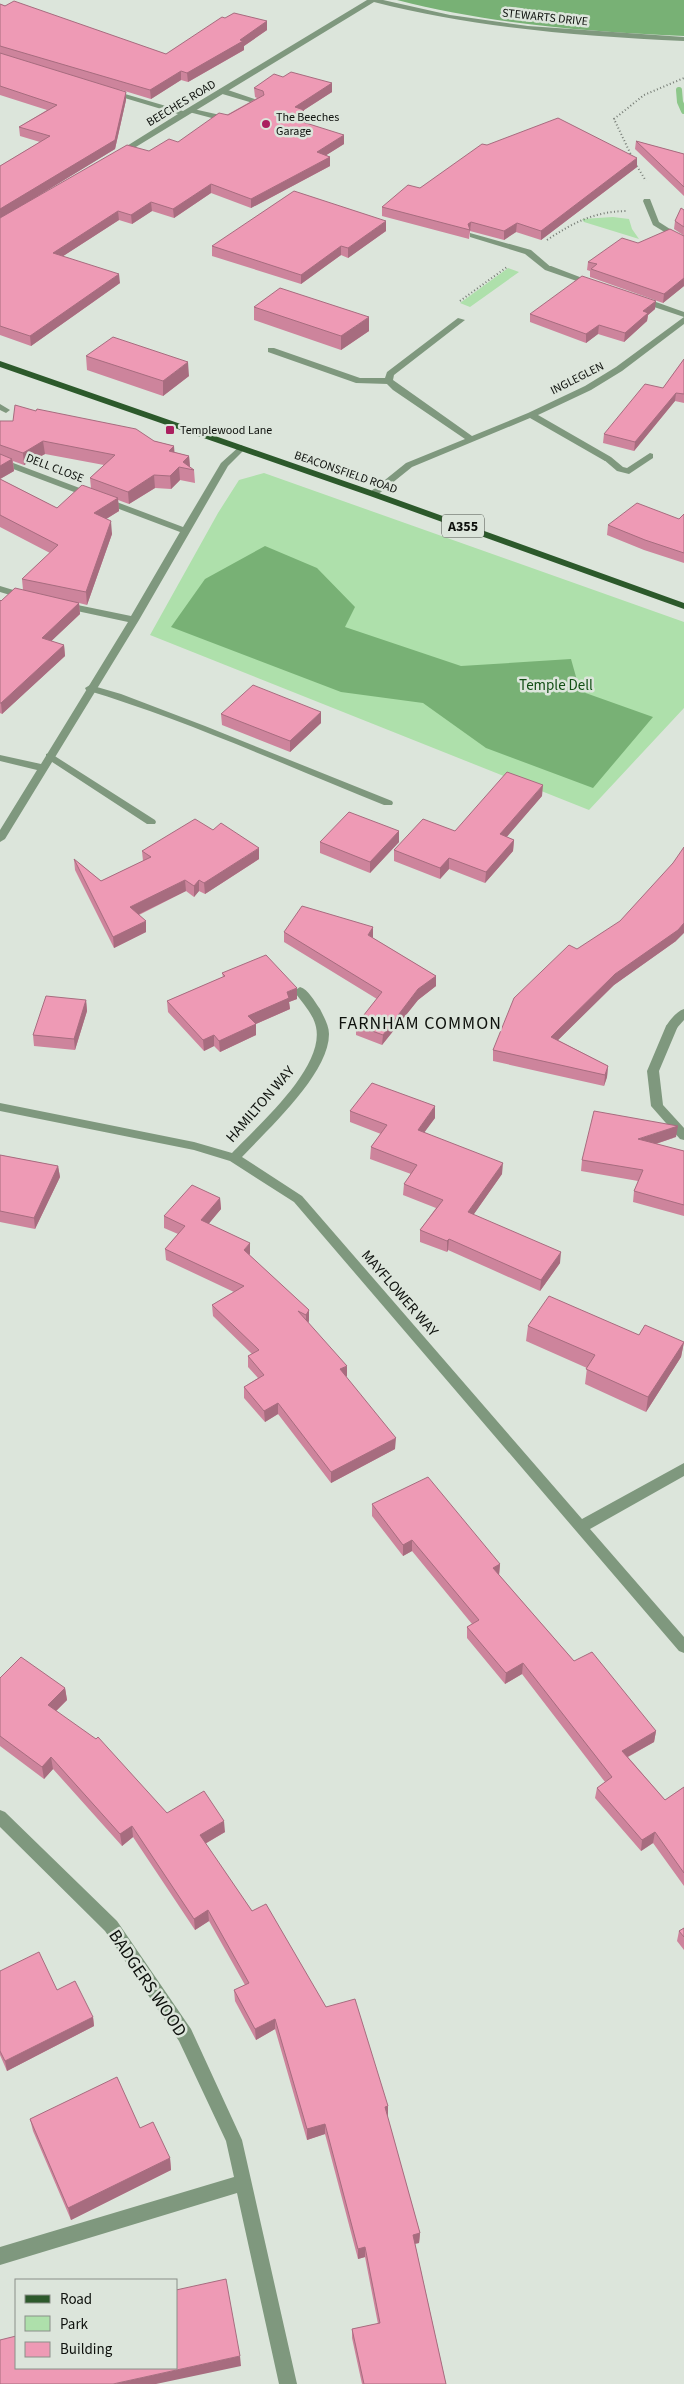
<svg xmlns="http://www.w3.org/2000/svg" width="684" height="2384" font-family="'Source Sans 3',sans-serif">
	<rect width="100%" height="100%" fill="#dce5db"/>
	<path fill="#aee0ab" d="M613,217L629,219L632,229L639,239L584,222L582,219Z
		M508,268L519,272L470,307L460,303Z
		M264,473L684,622V708L589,810L150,635L218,513L239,480Z"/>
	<path fill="#78b175" d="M397,0H684V36C588,32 490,24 397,0Z
		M265,546L317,568L355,607L345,627L461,666L571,659L580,691L653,717L593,788L486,748L423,703L341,692L171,627L205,579Z"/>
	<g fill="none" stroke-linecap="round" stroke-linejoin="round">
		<path stroke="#8dc78a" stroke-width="6" d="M679,90L680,102L684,111"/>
		<path stroke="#767c75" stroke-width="2" stroke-dasharray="1 2.5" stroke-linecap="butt" d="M632,157L614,119L644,95L684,78
			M635,163L646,181
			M547,240C574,222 596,211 628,211
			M460,301L507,267"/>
		<path fill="#7f987e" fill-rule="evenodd" d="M219,89H225L263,102L254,109H248V105L253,103L219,93Z
			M189,108L229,117L233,119L227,122L189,112Z
			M470,233L531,250L552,268L545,270L525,254L470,237Z
			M268,348H274L360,378H388L392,381L388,384L356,383L268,352Z
			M0,404L10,410L6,413L0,410Z
			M650,453L653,454V458L629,474L617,471L603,459L611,457L623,467L627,468Z
			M90,685L121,694L205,726L392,801L393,803L392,805H384C287,766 186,720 86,690L85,688Z
			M50,753L155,820L156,822L155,824H147L46,758V754Z
			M672,1022L678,1026L659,1071L663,1105L684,1128V1140L680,1139L651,1106L647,1071L666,1026Z"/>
		<path fill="#7f987e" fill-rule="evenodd" d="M367,0H383L450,15L528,26L684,37V41C579,36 476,28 374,2L121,156L114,154L178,114L108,93V89L183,111Z
			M644,199H650L659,222L684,238V244L653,225L643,201Z
			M545,266H551L598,284L591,286L545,270Z
			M636,297H642L684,312V324L622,371L591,390L538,415L611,457V461H605L530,418L412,467L376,496H370V492L406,463L465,439L393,390L384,381L387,372L458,318L465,320L394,375L393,380L472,436L528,413L585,386L616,367L684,317L636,301Z
			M241,445L246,448L228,466L139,620L5,839L0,842V830L37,770L0,761V755L41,764L128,622L63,608L58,605L63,602L131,616L180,532L0,464V458L183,527L221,463Z
			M0,586L30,595L32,597L27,600L0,592Z
			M300,987C308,989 315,1002 320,1009C324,1017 329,1026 329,1034C329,1074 268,1129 242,1157L302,1196L582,1519L684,1463V1476L590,1529L684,1637V1653L679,1651L294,1202L230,1161L194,1150L0,1111V1103L194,1142L232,1153C257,1126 325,1068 316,1027C313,1013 302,1003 294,991Z
			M684,1009V1020L676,1029H668L666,1026C670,1020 677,1011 684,1009Z
			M0,1810L5,1812L117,1921L191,2029L242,2140L297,2384H279L237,2193L0,2265V2247L234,2177L226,2141L179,2041L105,1931L0,1827Z"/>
		<path fill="#2c592b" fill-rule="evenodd" d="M0,361L376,492L684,603V609L370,496L0,367Z"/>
	</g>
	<path fill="#cd849c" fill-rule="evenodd" d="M0,4L166,54L225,18L267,21V30L244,46V50L188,82L181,80L151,99L118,89L126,92V100L115,149L38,196L149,151L178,142L257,98L255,97L254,88L283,77L332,83V92L304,110V119L300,121L344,144L326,155L330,157V166L251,208L211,193L174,218L152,211L132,224L119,220L63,256L120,283L31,346L0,335V166L40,142L20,136L19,127L47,110L0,95Z
		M636,141L684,154V196L635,149Z
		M487,145L637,167L541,240L516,232L504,240L470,231V232L469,239L382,216V207L420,188Z
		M684,210V286L663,303L590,277V271L587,270L588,262L638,243L683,235L674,229L675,221Z
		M386,231L348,258L341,255L301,284L212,256V246Z
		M254,307L369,331L341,350L254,320Z
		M655,309L648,315L647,321L624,342L598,334L586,343L530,322V314Z
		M86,356L189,376L163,396L87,370Z
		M684,359V403L675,401L634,451L603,443L604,434L663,388Z
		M36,411L174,446V452L189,456L190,467L194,470L195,483L180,480L171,489L155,488L129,504L118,500L119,511L106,519L112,534L87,605L79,603L80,614L51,641L64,645L65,656L2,714L0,713V600L1,601L23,590L22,579L50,553L0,527V421H13ZM45,454L104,465L90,478L91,488L57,508L0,479L14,471L13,461L24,465Z
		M684,514V563L644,550L607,535L608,525L679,519Z
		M221,714L321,723L290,752L222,725Z
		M542,796L506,837L514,840L513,851L485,883L449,869L440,879L394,861V850L455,831Z
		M399,831V842L370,873L320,853V842Z
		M142,851L259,859L205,894L199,891L194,897L186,891L139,915L146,932L114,948L75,870L74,859L101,881L143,861Z
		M284,932L373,938L436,976V986L418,1000L382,1045L356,1035V1025L377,999L284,942Z
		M676,941L614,985L558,1040L608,1066L607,1077L604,1086L493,1061V1050L577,949Z
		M222,973L297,999L289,1002L290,1009L256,1024V1035L220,1052L214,1046L204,1051L168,1012L167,1001L223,977Z
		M86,1000L87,1011L75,1050L34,1046L33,1035Z
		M350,1111L435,1118L424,1132L502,1174L473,1215L560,1263L540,1291L448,1250L447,1252L420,1242V1230L436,1208L403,1195L404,1184L411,1174L370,1159L371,1147L381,1134L350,1122Z
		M676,1137L656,1144L684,1151V1216L633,1202L634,1191L638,1181L581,1171L582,1160Z
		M0,1155L58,1166L60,1177L35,1229L0,1222Z
		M220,1198L221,1209L208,1224L250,1254L249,1255L309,1310V1321L308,1323L347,1376L346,1377L395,1449L331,1483L278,1414L265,1422L244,1398V1387L258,1378L248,1367V1356L252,1354L213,1316L212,1305L234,1292L166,1260L165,1249L178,1234L164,1228V1216Z
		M528,1326L639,1335L684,1342L681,1357L646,1412L585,1384L587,1368L526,1341Z
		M372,1504L500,1564L499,1575L574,1661L656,1731L654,1742L628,1757L665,1800L684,1787V1886L653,1843L641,1851L595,1798L597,1788L605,1782L522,1674L505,1684L467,1638V1627L472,1624L412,1551L403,1556L372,1516Z
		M0,1678L65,1688L67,1700L56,1711L167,1813L225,1832L205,1844L252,1911L326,2007L388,2106L387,2116L420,2233L419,2243L415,2244L446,2384H362L352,2338V2329L378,2324L365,2257L358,2259L325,2134L307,2140L275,2029L256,2040L235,2001L234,1990L245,1985L209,1921L195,1930L133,1837L122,1846L53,1769L44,1779L0,1746Z
		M684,1928V1950L677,1941L679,1931Z
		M0,1971L57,1990L93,2017L94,2026L7,2071L0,2055Z
		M30,2119L140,2128L170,2158L171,2170L71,2220L33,2131Z"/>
	<path fill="#a76c7f" d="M267,21V30L244,46V50L188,82L187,73Z
		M181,71V80L151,99L150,90Z
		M332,83V92L304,110V119L290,127V118L295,107Z
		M126,92V100L115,149L0,219V209Z
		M344,135V144L317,161V152Z
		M330,157V166L251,208V199Z
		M637,158V167L541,240V231Z
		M211,184V193L174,218L173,209Z
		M151,202L152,211L132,224L131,215Z
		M118,211L119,220L54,262L53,253Z
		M386,221V231L348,258V248Z
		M471,222L470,231V232L468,224Z
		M517,223L516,232L504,240V231Z
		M341,246V255L301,284V275Z
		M119,274L120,283L31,346L30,336Z
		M684,278V286L663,303L664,294Z
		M656,301L655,309L648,315L647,321L624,342L625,333L643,311Z
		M369,317V331L341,350V336Z
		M599,325L598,334L586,343V334Z
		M188,362L189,376L163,396V381Z
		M676,393L675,401L634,451L635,442Z
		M43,441L45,454L24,465L23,453Z
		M174,446L175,459L169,451Z
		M189,456L190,468L183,462Z
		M12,459L14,471L0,479V466Z
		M179,467L180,480L171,489L170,476Z
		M154,475L155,488L129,504L128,492Z
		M118,498L119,511L95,526L94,513Z
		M111,521L112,534L87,605L86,592Z
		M79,603L80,614L43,649L42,638Z
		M64,645L65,656L2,714L1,703Z
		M321,712V723L290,752V741Z
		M543,785L542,796L499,846L500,834Z
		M399,831V842L370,873V862Z
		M514,840L513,851L485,883L486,872Z
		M259,848V859L205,894L204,883Z
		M449,858V869L440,879V868Z
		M185,880L186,891L131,918L130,907Z
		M199,880V891L194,897V886Z
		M146,921V932L114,948L113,937Z
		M684,923V933L676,941L614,985L550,1048L551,1037L615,974Z
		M373,927V938L368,935Z
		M436,976V986L418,1000L382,1045L383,1035L418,989Z
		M297,988V999L289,1002L290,1009L249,1027L248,1016L287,992Z
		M86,1000L87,1011L75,1050L74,1039Z
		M256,1024V1035L220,1052L219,1041Z
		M214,1035V1046L204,1051L203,1040Z
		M608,1066L607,1077L604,1086L605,1075Z
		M435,1106V1118L418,1141V1130Z
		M678,1126L676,1137L637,1150L638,1139Z
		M503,1163L502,1174L467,1224L468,1212Z
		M58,1166L60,1177L35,1229L34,1218Z
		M220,1198L221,1209L202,1232L201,1220Z
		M449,1239L448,1250L447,1252V1241Z
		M250,1243V1254L244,1261V1250Z
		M561,1252L560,1263L540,1291L541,1280Z
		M309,1310V1321L306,1326V1315Z
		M684,1342L681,1357L646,1412L648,1397Z
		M347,1366V1376L340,1380V1369Z
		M278,1403V1414L265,1422L264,1411Z
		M396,1438L395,1449L331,1483V1472Z
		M412,1540V1551L403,1556V1545Z
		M500,1564L499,1575L493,1568Z
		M523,1663L522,1674L505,1684L506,1673Z
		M65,1688L67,1700L50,1717L48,1705Z
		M656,1731L654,1742L620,1761L622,1751Z
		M51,1757L53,1769L44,1779L42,1767Z
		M224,1821L225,1832L201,1846L200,1835Z
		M132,1826L133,1837L122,1846L120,1834Z
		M655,1832L653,1843L641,1851L642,1840Z
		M208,1910L209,1921L195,1930L194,1919Z
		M93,2017L94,2026L7,2071L5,2061Z
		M275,2019V2029L256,2040L255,2029Z
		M388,2106V2116L384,2117L385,2107Z
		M325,2124V2134L307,2140V2129Z
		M170,2158L171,2170L71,2220L68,2208Z
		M420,2233L419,2243L412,2244L413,2235Z
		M365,2247V2257L358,2259V2249Z
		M240,2356L241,2366L156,2384H113Z"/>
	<path fill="#ee9ab5" stroke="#a76c7f" d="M14,1L166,54L222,17L225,18L234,13L267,21L240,40L243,41L187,73L181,71L150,90L0,46V4L5,6Z
		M0,53L126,92L115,140L0,209V166L50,136L19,127L57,105L0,86Z
		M291,72L332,83L295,107L304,110L290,118L344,135L317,152L330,157L251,199L211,184L173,209L151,202L131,215L118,211L53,253L119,274L30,336L0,326V218L127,145L149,151L169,139L178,142L219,113L228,115L264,95L263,91L254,88L274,74L283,77Z
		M558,118L637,158L541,231L517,223L504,231L471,222L468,224L470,230L382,207L408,185L420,188L482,144L487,145Z
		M636,141L684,154V187Z
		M294,191L386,221L348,248L341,246L301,275L212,246Z
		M681,208L684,210V227L675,221Z
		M670,229L684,236V278L664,294L591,269L597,264L588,262L622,238L638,243Z
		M582,276L656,301L643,311L648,313L625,333L599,325L586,334L530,314Z
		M280,288L369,317L341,336L254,307Z
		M113,337L188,362L163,381L86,356Z
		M684,359V394L676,393L635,442L604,434L645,384L663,388Z
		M15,405L36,411L37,409L136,429L154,441L174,446L169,451L189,456L183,462L194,470L179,467L170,476L154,475L128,492L90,478L115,455L43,441L23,453L0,445V421H13Z
		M0,454L12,459L0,466Z
		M0,479L57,508L82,485L118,498L94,513L111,521L86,592L22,579L58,545L0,515Z
		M637,503L679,519L684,514V553L645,540L608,525Z
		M15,588L79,603L42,638L64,645L1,703H0V600L1,601Z
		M253,685L321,712L290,741L221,714Z
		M507,772L543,785L500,834L514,840L486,872L449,858L440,868L394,850L423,819L455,831Z
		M349,812L399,831L370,862L320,842Z
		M195,819L213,830L221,823L259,848L204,883L199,880L194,886L185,880L130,907L146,921L113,937L74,859L101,881L151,857L142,851Z
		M684,847V923L678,930L615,974L551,1037L608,1066L605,1075L493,1050L514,998L569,945L577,949L620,921L673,863Z
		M302,906L373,927L368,935L436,976L418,989L383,1035L356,1025L382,992L284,932Z
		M266,955L297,988L287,992L289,998L248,1016L256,1024L219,1041L214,1035L203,1040L167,1001L225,976L222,973Z
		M46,996L86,1000L74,1039L33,1035Z
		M372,1083L435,1106L418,1130L503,1163L468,1212L561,1252L541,1280L449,1239L447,1241L420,1230L443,1200L404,1184L417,1165L371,1147L387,1125L350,1111Z
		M594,1111L678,1126L638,1139L684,1151V1205L634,1191L643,1170L582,1160Z
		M0,1155L58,1166L34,1218L0,1211Z
		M192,1185L220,1198L201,1220L250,1243L244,1250L309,1310L306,1315L298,1311L347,1366L340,1369L396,1438L331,1472L278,1403L264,1411L244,1387L264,1375L248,1356L259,1350L212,1305L244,1286L165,1249L185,1226L164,1216Z
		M549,1296L639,1335L645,1325L684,1342L648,1397L586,1369L595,1355L528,1326Z
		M428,1477L500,1564L493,1568L574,1661L592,1652L656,1731L622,1751L665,1800L684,1787V1873L655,1832L642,1840L597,1788L612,1777L523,1663L506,1673L467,1627L479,1620L412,1540L403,1545L372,1504Z
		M21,1657L65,1688L48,1705L96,1739L98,1737L167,1813L204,1791L224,1821L200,1835L252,1911L266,1904L326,2007L355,1999L388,2106L385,2107L420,2233L413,2235L446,2384H364L352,2329L380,2323L365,2247L358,2249L325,2124L307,2129L275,2019L255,2029L234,1990L249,1983L208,1910L194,1919L132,1826L120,1834L51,1757L42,1767L0,1736V1678Z
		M684,1928V1937L679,1931Z
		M39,1952L57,1990L75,1981L93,2017L5,2061L0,2051V1971Z
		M117,2077L140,2128L153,2122L170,2158L68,2208L30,2119Z
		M226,2279L240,2356L113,2384H0V2340L16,2336V2368H176V2290Z"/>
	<g fill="#ab1f5f" stroke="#dce5db" stroke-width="2">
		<circle cx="266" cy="124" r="5"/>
		<rect x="165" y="425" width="10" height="10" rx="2.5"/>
	</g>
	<g text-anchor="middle" stroke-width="5" stroke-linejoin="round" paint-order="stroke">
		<g font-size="12" fill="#0e110d" stroke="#dce5db">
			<text transform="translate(545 17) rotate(6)" y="4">STEWARTS DRIVE</text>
			<text transform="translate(181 103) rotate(-31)" y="4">BEECHES ROAD</text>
			<text transform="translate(577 378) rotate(-27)" y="4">INGLEGLEN</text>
			<text transform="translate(55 468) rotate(21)" y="4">DELL CLOSE</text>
			<text transform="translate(346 472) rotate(19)" y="4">BEACONSFIELD ROAD</text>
		</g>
		<g font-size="12" fill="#0e110d" stroke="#dce5db" text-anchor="start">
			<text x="276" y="121">The Beeches<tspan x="276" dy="14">Garage</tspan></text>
			<text x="180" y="434">Templewood Lane</text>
		</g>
		<rect fill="#dce5db" stroke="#4c514b" stroke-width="1" x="442" y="514.5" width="42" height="23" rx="4"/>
		<g font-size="14" font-weight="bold" fill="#0e110d">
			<text x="463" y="531">A355</text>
		</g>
		<g font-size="15" fill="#124e14" stroke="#dce5db">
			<text x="556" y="690">Temple Dell</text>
		</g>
		<g font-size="15" fill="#0e110d" stroke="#dce5db">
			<text transform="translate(260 1104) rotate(-49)" y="5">HAMILTON WAY</text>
			<text transform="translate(400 1293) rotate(49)" y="5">MAYFLOWER WAY</text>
		</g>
		<g font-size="18" letter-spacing="1" fill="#0e110d" stroke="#dce5db">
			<text x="420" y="1029">FARNHAM COMMON</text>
		</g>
		<g font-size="18" fill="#0e110d" stroke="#dce5db">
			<text transform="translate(148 1983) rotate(56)" y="6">BADGERS WOOD</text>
		</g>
	</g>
	<rect x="15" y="2279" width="162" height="90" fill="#dce5db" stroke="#8a9089"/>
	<rect x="25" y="2295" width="25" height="8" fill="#2c592b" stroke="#8a9089"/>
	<text x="60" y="2304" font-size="15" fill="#0e110d">Road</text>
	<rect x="25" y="2316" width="25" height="15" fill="#aee0ab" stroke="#8a9089"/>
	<text x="60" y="2329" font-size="15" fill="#0e110d">Park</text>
	<rect x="25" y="2342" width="25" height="15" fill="#ee9ab5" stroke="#8a9089"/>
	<text x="60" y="2354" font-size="15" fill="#0e110d">Building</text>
</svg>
